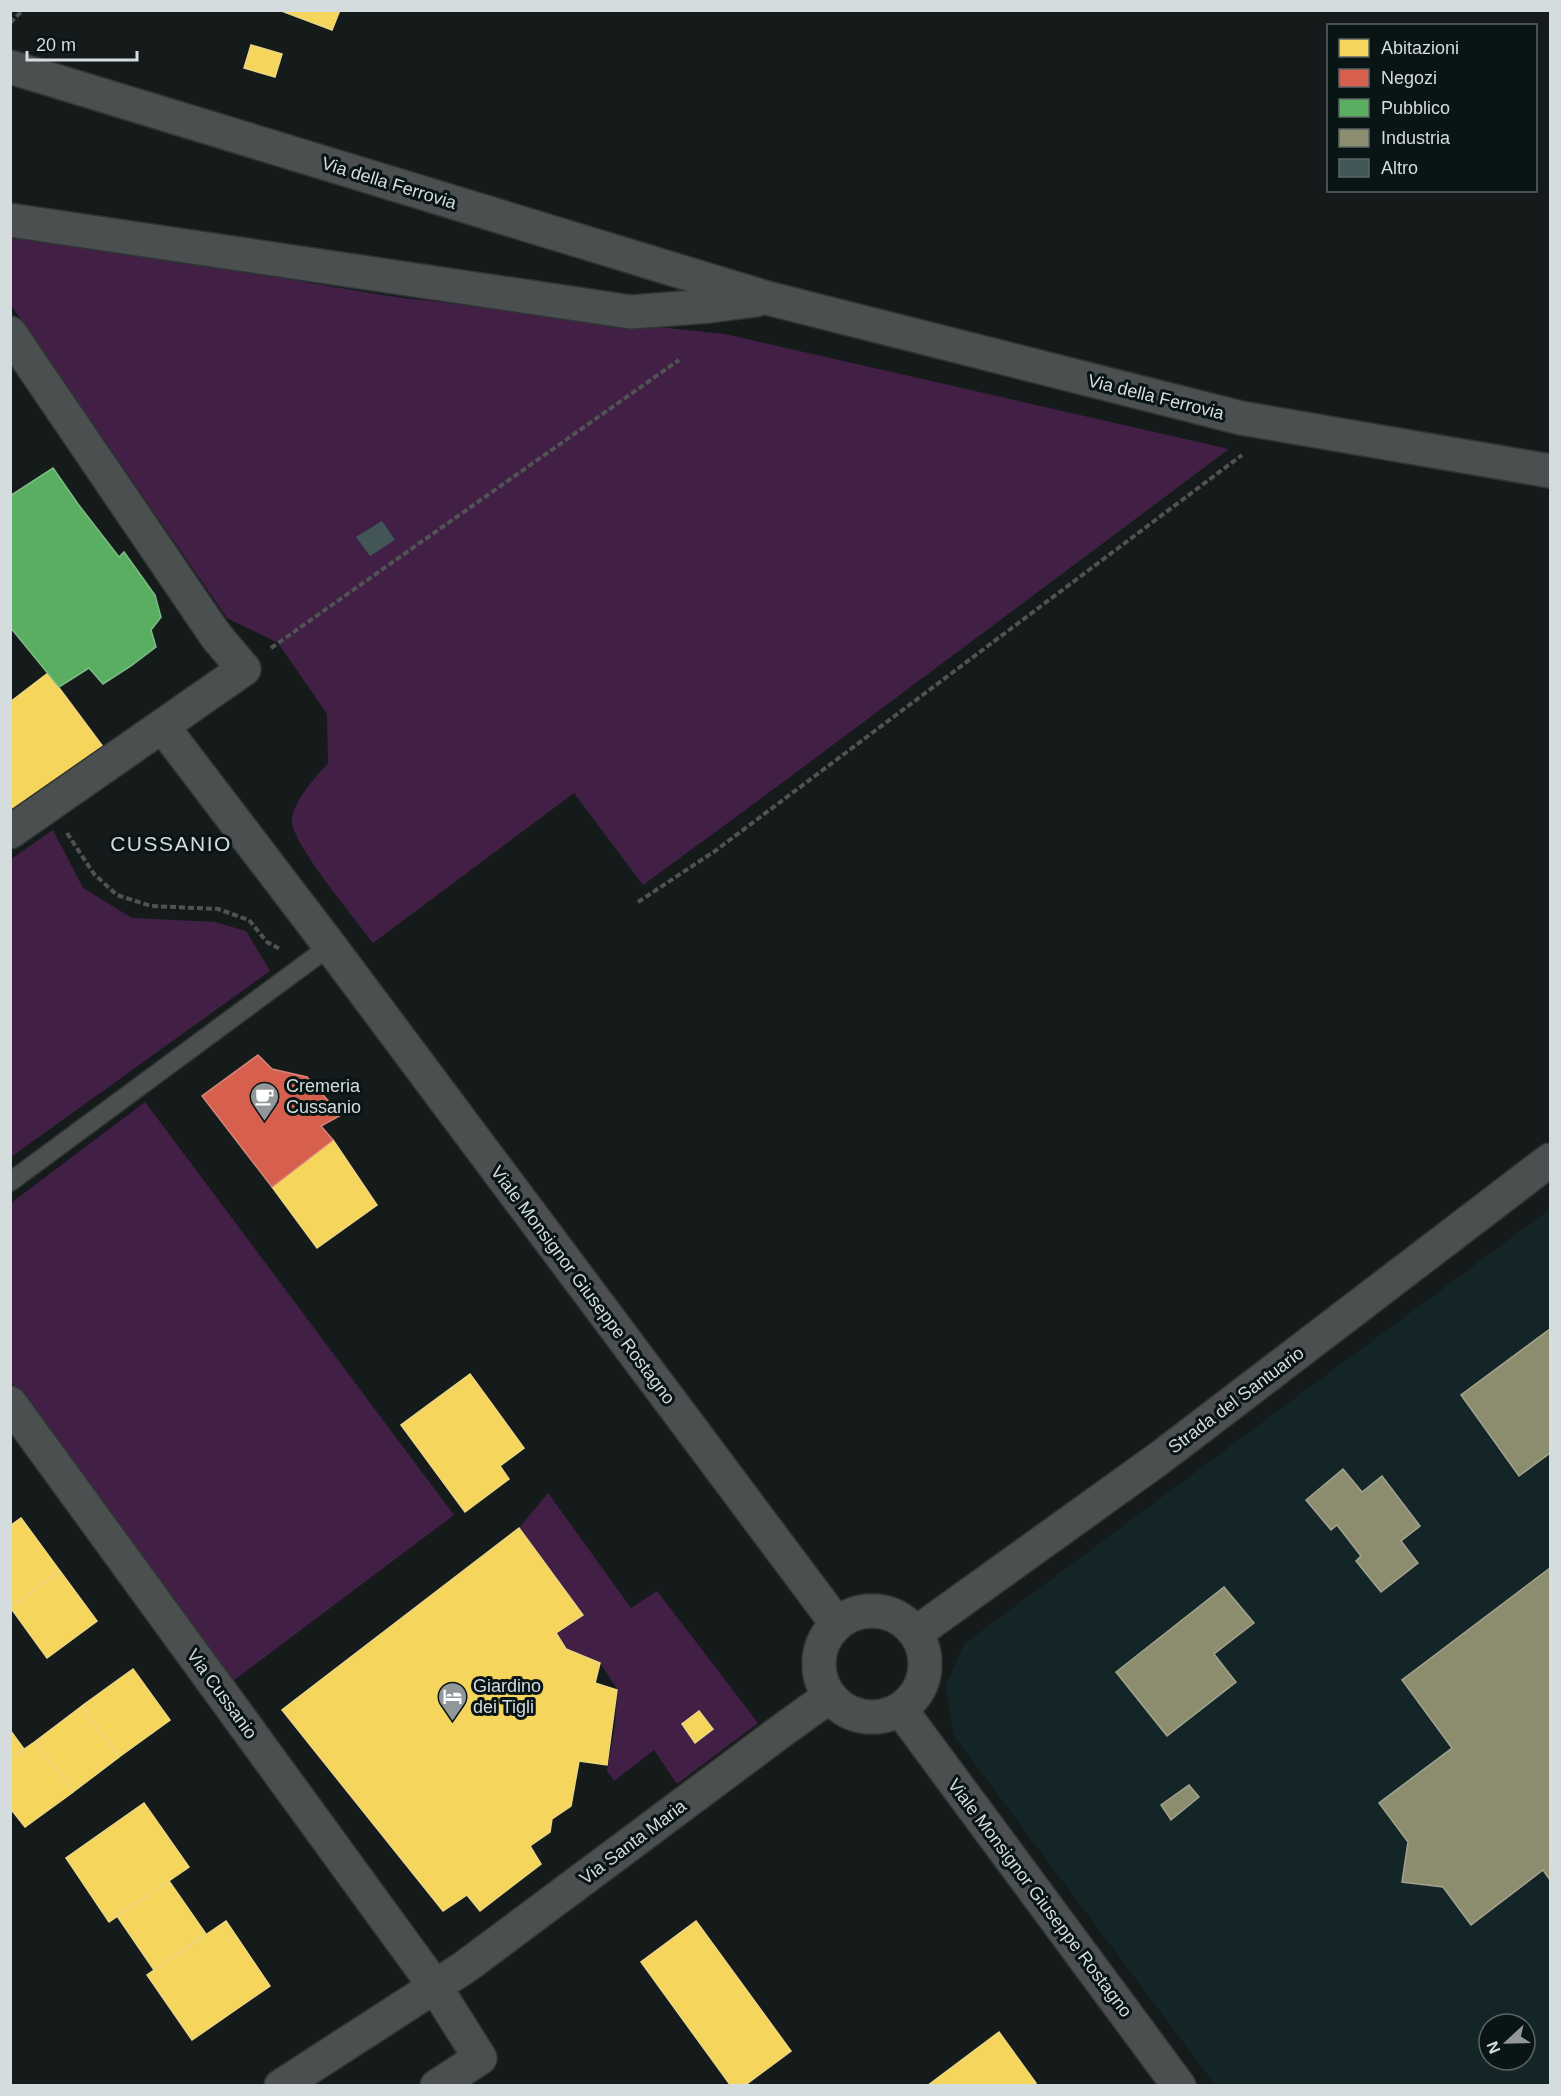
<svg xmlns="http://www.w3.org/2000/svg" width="1561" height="2096" font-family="Helvetica,sans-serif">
	<rect width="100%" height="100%" fill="#151b1b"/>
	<path fill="#132526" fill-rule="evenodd" d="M1550,1209V2085H1215L954,1736L946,1686L964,1644ZM1489,2024H1525V2060H1489Z"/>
	<path fill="#422045" d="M24,236L389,296L561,317L725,334L1229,449L786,780L643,885L574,793L373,943C357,921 292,844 292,821C292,802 316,777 328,763L327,714L278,643L227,618L11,305L10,239Z
		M53,830L83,888L132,918L215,922L246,931L270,971L11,1157V859Z
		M145,1102L454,1515L233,1681L11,1382V1203Z
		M548,1493L631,1608L657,1591L758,1723L677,1784L654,1750L614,1781L607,1771L614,1732L618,1690L600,1663L566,1649L556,1633L583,1615L519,1528Z"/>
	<path fill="#f6d55c" stroke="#ecd783" stroke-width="1.5" d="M279,10H340L332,30Z
		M251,45L282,54L275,77L244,68Z
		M48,673L104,748L10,813V702Z
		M333,1140L377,1205L317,1248L272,1187Z
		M470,1374L524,1448L500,1466L509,1479L465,1512L401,1425Z
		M21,1518L60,1571L10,1607V1526Z
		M519,1528L583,1615L556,1633L566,1649L600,1663L595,1683L617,1690L607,1765L579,1761L571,1806L552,1819L550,1832L530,1846L541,1864L480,1911L467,1895L443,1911L282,1710Z
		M60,1571L97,1621L47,1658L10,1607Z
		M133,1669L170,1720L119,1757L82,1706Z
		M82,1706L119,1757L73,1792L36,1741Z
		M699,1711L713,1729L695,1743L682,1724Z
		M10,1730L24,1749L10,1759Z
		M36,1741L73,1792L25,1827L10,1808V1759Z
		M144,1803L189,1867L109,1922L66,1858Z
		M169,1881L206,1934L154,1970L117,1916Z
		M226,1921L270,1986L192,2040L147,1975Z
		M696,1921L791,2051L744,2086H731L641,1962Z
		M999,2032L1036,2083L1032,2086H927Z"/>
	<path fill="#d6604d" stroke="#d68578" stroke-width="1.5" d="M258,1055L272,1069L307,1077L341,1115L321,1126L333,1140L272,1187L202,1096Z"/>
	<path fill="#5aae61" stroke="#7fbc86" stroke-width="1.5" d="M53,468L78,504L119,557L124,552L155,595L161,617L151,630L156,647L131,666L103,684L89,668L59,687L10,627V496Z"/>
	<path fill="#8c8c6e" stroke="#a2a48f" stroke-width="1.5" d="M1550,1329V1453L1519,1476L1461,1395Z
		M1343,1469L1362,1492L1382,1476L1420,1526L1401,1541L1418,1563L1381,1592L1356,1561L1361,1556L1337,1525L1331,1530L1306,1500Z
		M1550,1568V1880L1543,1870L1471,1925L1443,1887L1402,1882L1408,1842L1379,1803L1452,1748L1402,1680Z
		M1224,1587L1254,1623L1214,1654L1236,1682L1167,1736L1116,1672Z
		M1189,1785L1199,1797L1171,1820L1161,1805Z"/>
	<path fill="#425658" d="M382,521L395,540L370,556L356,537Z"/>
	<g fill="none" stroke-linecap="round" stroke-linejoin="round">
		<defs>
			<path id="service" d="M10,1182L330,946"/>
			<path id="minor" d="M10,67L767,298L1241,418L1550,471
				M10,220L631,312L710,306L756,300
				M10,333L216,636L244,669L10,832
				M163,727L330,946L837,1624
				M10,1403L434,1985L480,2058L437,2086
				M281,2086L465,1967L784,1729L830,1696"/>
			<path id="tertiary" d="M819 1664a53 53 0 1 1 106 0a53 53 0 1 1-106 0Z
				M916,1633L1161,1457L1550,1160
				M901,1710L1179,2086"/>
		</defs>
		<use href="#service" stroke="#2f3434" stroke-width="21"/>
		<use href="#minor" stroke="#2f3434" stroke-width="36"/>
		<use href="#tertiary" stroke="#2f3434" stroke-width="36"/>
		<path stroke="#4f5354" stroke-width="4" stroke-dasharray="6 3" stroke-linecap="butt" d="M10,23L23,10
			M271,648L679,360
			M67,833L94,874L117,895L151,906L218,909L249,920L267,942L280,949
			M638,902L715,851L1242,455"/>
		<use href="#service" stroke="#4b4f4f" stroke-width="18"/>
		<use href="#minor" stroke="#4b4f4f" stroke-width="33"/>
		<use href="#tertiary" stroke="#4b4f4f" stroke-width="33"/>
	</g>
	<defs>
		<symbol id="cafe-pin" viewBox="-11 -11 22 30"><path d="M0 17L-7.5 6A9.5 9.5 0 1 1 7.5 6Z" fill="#929899" stroke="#091415"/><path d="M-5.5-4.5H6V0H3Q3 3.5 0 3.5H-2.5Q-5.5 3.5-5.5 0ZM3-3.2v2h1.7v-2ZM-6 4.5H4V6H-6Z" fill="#fff"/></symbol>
		<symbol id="hotel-pin" viewBox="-11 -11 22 30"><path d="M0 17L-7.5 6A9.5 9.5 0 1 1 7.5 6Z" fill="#929899" stroke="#091415"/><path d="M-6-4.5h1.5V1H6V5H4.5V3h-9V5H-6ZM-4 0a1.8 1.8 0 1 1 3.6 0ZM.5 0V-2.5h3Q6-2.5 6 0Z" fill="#fff"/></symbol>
	</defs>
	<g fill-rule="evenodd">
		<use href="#cafe-pin" x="248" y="1080" width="33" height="45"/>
		<use href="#hotel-pin" x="436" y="1680" width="33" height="45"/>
	</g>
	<g text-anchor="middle" stroke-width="6" stroke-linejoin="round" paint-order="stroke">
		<g font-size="18" fill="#d5dcdd" stroke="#091415">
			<text transform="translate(389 183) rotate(17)" y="6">Via della Ferrovia</text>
			<text transform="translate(1156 397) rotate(14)" y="6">Via della Ferrovia</text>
			<text transform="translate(583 1285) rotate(53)" y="6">Viale Monsignor Giuseppe Rostagno</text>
			<text transform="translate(1236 1400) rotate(-37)" y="6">Strada del Santuario</text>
			<text transform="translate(222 1694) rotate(54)" y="6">Via Cussanio</text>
			<text transform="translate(633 1842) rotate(-37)" y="6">Via Santa Maria</text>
			<text transform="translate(1040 1898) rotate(53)" y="6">Viale Monsignor Giuseppe Rostagno</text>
		</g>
		<g font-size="18" fill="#d5dcdd" stroke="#091415" text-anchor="start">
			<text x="286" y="1092">Cremeria<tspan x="286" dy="21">Cussanio</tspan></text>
			<text x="473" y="1692">Giardino<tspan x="473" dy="21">dei Tigli</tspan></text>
		</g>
		<g font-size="21" letter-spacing="1.5" fill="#d5dcdd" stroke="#091415">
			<text x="171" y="851">CUSSANIO</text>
		</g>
	</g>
	<rect width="1561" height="2096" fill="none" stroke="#d5dcdd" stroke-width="24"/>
	<rect x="1327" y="24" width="210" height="168" fill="#091415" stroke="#5b6465" stroke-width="1.5"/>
	<rect x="1339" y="39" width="30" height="18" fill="#f6d55c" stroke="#5b6465" stroke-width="1.5"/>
	<text x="1381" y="54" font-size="18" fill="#d5dcdd">Abitazioni</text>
	<rect x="1339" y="69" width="30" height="18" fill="#d6604d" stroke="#5b6465" stroke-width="1.5"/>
	<text x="1381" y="84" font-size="18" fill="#d5dcdd">Negozi</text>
	<rect x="1339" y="99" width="30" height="18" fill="#5aae61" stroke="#5b6465" stroke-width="1.5"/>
	<text x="1381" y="114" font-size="18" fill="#d5dcdd">Pubblico</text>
	<rect x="1339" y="129" width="30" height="18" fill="#8c8c6e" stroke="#5b6465" stroke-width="1.5"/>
	<text x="1381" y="144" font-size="18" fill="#d5dcdd">Industria</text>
	<rect x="1339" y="159" width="30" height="18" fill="#425658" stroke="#5b6465" stroke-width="1.5"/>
	<text x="1381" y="174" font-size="18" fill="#d5dcdd">Altro</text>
	<g transform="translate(1507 2042) rotate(248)"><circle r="28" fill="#091415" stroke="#5b6465" stroke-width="1.5"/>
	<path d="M0-4.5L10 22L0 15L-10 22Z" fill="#929899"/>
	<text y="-9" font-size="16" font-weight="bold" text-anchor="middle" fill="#d5dcdd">N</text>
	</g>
	<path d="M27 51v9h110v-9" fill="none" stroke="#d5dcdd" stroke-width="3"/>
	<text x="36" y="51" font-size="18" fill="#d5dcdd" stroke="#091415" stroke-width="4.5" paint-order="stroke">20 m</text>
</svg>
